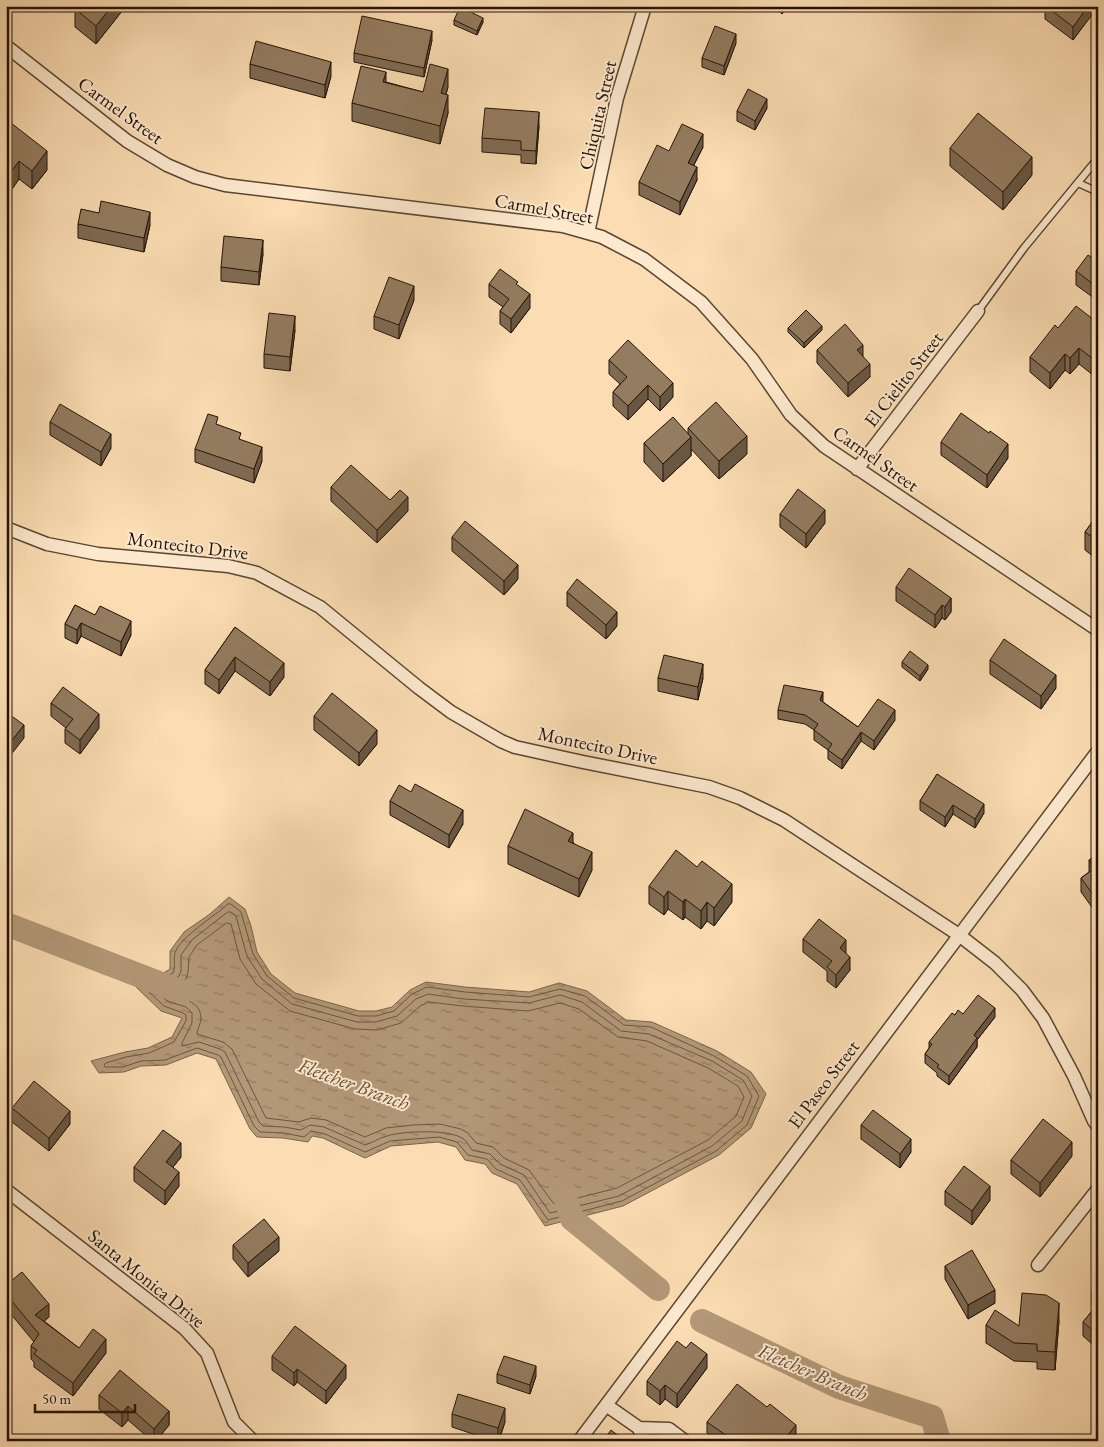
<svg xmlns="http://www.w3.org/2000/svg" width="1104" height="1447" font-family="'EB Garamond',serif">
	<defs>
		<pattern id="water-ripples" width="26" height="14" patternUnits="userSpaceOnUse" patternTransform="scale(1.25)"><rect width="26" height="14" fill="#b39878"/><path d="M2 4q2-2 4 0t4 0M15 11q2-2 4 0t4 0" fill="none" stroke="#917b60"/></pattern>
	</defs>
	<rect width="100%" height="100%" fill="#fcddb3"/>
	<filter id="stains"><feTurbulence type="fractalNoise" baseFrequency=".004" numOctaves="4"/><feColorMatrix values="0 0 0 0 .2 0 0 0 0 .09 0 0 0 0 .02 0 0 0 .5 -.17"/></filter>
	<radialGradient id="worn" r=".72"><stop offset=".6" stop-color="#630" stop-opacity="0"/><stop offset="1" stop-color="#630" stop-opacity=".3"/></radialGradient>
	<path fill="url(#water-ripples)" stroke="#7a634a" d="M229,897L245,909L251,926L257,952L271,974L295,993L359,1011H376L392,1007L410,990L426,982L465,987L529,992L559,983L587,991L626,1020L652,1022L717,1051L751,1072L766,1094L751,1128L719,1155L623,1206L545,1226L517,1184L492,1173L485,1164L465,1160L456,1147L438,1142L391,1146L365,1158L323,1138L312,1136L308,1142L283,1138L257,1137L250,1129L216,1059L197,1053L166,1065L141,1066L124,1072L99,1073L91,1061L125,1052L148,1048L172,1037L182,1018L161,1011L135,986L152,980L170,969V951L184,932L210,914Z"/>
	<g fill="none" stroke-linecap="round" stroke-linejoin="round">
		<path stroke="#6c563f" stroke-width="1" d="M228,904H231L241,912L253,954L267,976L294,998L358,1016H376L394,1011L412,994L427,987L465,992L529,997L560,989L585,996L624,1025L651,1027L714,1056L747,1076L759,1096L747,1125L716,1151L622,1201L548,1220L520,1180L496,1169L487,1159L468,1155L457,1142L439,1137L414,1139L390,1141L365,1152L325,1134L311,1131L304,1137L284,1133L260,1132L254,1126L221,1057L218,1055L197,1048L165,1060L141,1061L123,1067H105L104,1065L106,1063L126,1057L149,1053L174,1042L186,1021V1015L183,1013L164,1006L147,990V988L173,973C176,967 173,960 175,953C180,937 215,916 228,904Z
			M228,912H231L236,916L247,956L262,979L292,1004L357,1022H376L397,1016L416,999L428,994L464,999L529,1003L560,995L582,1002L621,1031L649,1034L712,1061L743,1080L752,1096L742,1121L712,1146L619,1196L550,1213L524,1175L500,1164L490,1154L472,1150C469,1146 466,1140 462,1138C447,1129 403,1131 387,1136C379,1138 372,1143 365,1145L324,1127L310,1125L301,1130L284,1127L263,1126L259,1122L225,1052L220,1049L199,1042L182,1046V1043L192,1023V1013L186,1007L167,1001L158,991L159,989L179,976L181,971V955L192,940Z
			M227,923L231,924L240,959L256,984L290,1011L355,1029L377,1030L401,1023L420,1006L429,1002L463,1006L528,1011L560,1003L579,1009L618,1037L647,1041L708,1068L738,1086L744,1097L736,1116L708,1140L617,1188L554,1204L529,1170L504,1158L493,1147L476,1143L468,1133L461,1129L440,1124L413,1125L386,1128L365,1137L326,1120L311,1118L299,1122L266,1118L232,1049L223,1042L197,1034C197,1029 201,1024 201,1018C200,999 181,1001 171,993L186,979L188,972L189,957L197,945Z"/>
		<path stroke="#b39878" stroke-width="24" d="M6,924L182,992
			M562,1188L572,1219L658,1289
			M702,1321L839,1387L932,1417L939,1441"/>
		<defs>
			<path id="service" d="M1078,183L1098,192
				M978,311L1024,248L1094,163"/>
			<path id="minor" d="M6,46L127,141L167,165L195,177L225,185L563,226L602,237L644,259L701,302L752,359L791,415L824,446L1098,630
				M588,233L617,98L645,6
				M857,469L978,311
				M6,528L47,544L98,554L228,566L257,573L320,607L419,688L451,712L501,741L515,747L583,762L709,787L740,798L784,820L959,935L995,963L1022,990L1043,1018L1074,1076L1094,1121L1098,1126
				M6,1190L184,1328L207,1353L234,1422L253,1441
				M1038,1265L1098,1189
				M606,1405L639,1428L669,1429L685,1441
				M639,1428L643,1441
				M579,1441L1098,751"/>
		</defs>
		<use href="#service" stroke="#5a4631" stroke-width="9"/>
		<use href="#minor" stroke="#5a4631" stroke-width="15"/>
		<use href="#service" stroke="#fde9ce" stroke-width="6"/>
		<use href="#minor" stroke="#fde9ce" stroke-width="12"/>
	</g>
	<path fill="#7f6b53" stroke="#241306" d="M126,6L96,44L75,27V9Z
		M773,6H788L782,14Z
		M1045,6H1098L1073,40L1045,19Z
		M454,20L483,22L477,35L454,25Z
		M432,40L424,77L354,62V53Z
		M736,43L724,75L702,67V58Z
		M250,64L331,76L325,98L250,78Z
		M386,82L423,92L448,87L446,94L448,113L440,144L352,121V103Z
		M767,108L755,130L737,121V111Z
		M6,119L47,170L32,189L19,179L10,192L6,189Z
		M539,126L536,164L521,163V155L482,152V138Z
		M703,147L694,165L697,180L680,215L639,195V182L669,151Z
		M950,148L1032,175L1003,210L950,166Z
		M78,224L150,225L144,252L78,238Z
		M263,254L259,285L221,281V267Z
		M1098,262V301L1076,285V271Z
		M489,284L530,308L511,333L500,324V311L503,307L489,297Z
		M414,300L399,339L374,329V316Z
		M1098,323V379L1079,364L1070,374L1065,370L1050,389L1030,372V357L1058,328Z
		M788,328L822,330L804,348L788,332Z
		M295,330L290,371L264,368V354Z
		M817,350L863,357L870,377L848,397L817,363Z
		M609,360L673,397L660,411L648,399L628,420L613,406V392L620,384L609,374Z
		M50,422L111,448L101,466L50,435Z
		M218,425L241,440L262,461L254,483L195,462V449Z
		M688,428L747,454L719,479L691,449V456L663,482L644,462V443L688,434Z
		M941,442L1008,458L987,488L941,455Z
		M331,487L390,500L408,511L377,543L331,501Z
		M780,514L825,523L806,548L780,527Z
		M1098,514V560L1085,550V532Z
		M452,537L518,579L504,595L452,551Z
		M896,587L951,598V612L945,620L942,618L935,628L896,601Z
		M567,592L617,626L606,639L567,606Z
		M75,605L131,635L121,656L81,636L77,644L65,638V624Z
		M235,627L284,677L270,696L235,671L219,694L205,684V670Z
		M990,660L1056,688L1041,709L990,674Z
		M902,662L928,669L920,681L902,667Z
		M658,678H703L698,700L658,691Z
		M823,702L858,727L895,720L874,750L861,741L842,769L828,759V750L814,740V730L805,724L778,719V710Z
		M51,703L99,728L80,754L65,743V729L66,728L51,716Z
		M314,716L377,744L359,766L314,730Z
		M937,774L984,813L975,828L953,814L945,827L920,810V801Z
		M411,792L463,824L449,848L390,815V801Z
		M573,842L592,870L579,897L508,864V846Z
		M1098,855L1094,910L1081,892V878L1089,872V860Z
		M649,886L732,902L714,926L707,921L701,929L685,917L683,920L668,909L664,915L649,904Z
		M803,939L846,954L850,970L836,988L827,981V971L803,952Z
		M963,1014L995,1017L977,1040V1047L949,1085L937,1076V1073L925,1063V1054L929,1048V1042L955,1015Z
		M12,1108L70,1124L49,1151L12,1122Z
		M861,1125L911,1152L900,1168L861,1139Z
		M1072,1156L1040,1197L1011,1174V1160Z
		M181,1157L173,1167L179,1186L165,1205L134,1181V1167Z
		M945,1191L990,1200L972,1225L945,1205Z
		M233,1245L279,1251L248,1277L233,1259Z
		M945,1266L995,1303L968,1319L945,1279Z
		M1098,1284V1349L1083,1336V1322L1095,1307L1092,1305V1291Z
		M6,1285L49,1317L44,1321L79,1348L106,1353L73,1396L34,1367V1362L31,1359V1346L34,1342L10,1313Z
		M1059,1321L1055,1370L1037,1369V1362L1014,1361L986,1343V1325L1019,1326Z
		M272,1356L346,1378L326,1404L297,1382L294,1386L272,1370Z
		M707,1368L677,1408L665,1399L660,1405L647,1395V1381Z
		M497,1374L536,1376L530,1394L497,1383Z
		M99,1395L169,1411V1425L156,1441H152L128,1420L122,1427L99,1409Z
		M452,1414L505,1422L499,1441H494L452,1427Z
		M707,1422L796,1436L792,1441H718L707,1433Z"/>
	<path fill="#685743" stroke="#241306" d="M112,6H126L96,44V26Z
		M782,6H788L782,14Z
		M1088,6H1098V7L1073,40V27Z
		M483,18V22L477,35V31Z
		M432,31V40L424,77V68Z
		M736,34V43L724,75V66Z
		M331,62V76L325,98V85Z
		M448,69V87L441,111V93Z
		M386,72V90L383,82Z
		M448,95V113L440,144V126Z
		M767,99V108L755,130V121Z
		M539,112V126L536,164V151Z
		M703,134V147L688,176V163Z
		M47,151V170L32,189V171Z
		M1032,157V175L1003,210V192Z
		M19,161V179L10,192V173Z
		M697,167V180L680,215V202Z
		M150,212V225L144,252V238Z
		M263,240V254L259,285V272Z
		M414,286V300L399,339V325Z
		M530,294V308L511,333V319Z
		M295,316V330L290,371V357Z
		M822,326V330L804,348V343Z
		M863,345V358L857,350Z
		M1079,348V364L1070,374V358Z
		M1065,354V370L1050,389V373Z
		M870,364V377L848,397V383Z
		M673,383V397L660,411V397Z
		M648,385V399L628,420V406Z
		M111,434V448L101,466V452Z
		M747,436V454L719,479V461Z
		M691,437V456L663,482V464Z
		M1008,444V458L987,488V475Z
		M262,447V461L254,483V469Z
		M408,497V511L377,543V530Z
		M825,510V523L806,548V534Z
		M518,565V579L504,595V581Z
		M951,598V612L945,620V607Z
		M942,605V618L935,628V615Z
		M617,612V626L606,639V625Z
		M131,621V635L121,656V642Z
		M81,623V636L77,644V630Z
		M235,657V671L219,694V680Z
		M284,663V677L270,696V682Z
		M703,664V678L698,700V687Z
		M928,665V669L920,681V676Z
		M1056,675V688L1041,709V696Z
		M823,692V701L820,709V700Z
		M895,710V720L874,750V741Z
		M99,714V728L80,754V740Z
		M24,725V738L6,761V748Z
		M377,730V744L359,766V753Z
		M861,732V741L842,769V760Z
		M984,804V813L975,828V819Z
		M953,805V814L945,827V817Z
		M463,810V824L449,848V835Z
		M573,833V851L568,841Z
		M592,852V870L579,897V879Z
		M732,884V902L714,926V908Z
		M668,891V909L664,915V897Z
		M1098,893V907L1094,910V896Z
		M685,899V917L683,920V902Z
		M707,902V921L701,929V911Z
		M846,940V954L840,948Z
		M850,957V970L836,988V975Z
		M995,1008V1017L977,1040V1047L949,1085V1076L974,1035Z
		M70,1111V1124L49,1151V1138Z
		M911,1139V1152L900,1168V1154Z
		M1072,1142V1156L1040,1197V1183Z
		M181,1143V1157L166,1176V1162Z
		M179,1172V1186L165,1205V1191Z
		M990,1186V1200L972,1225V1211Z
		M279,1237V1251L248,1277V1263Z
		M995,1290V1303L968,1319V1305Z
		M10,1299V1313L6,1316V1302Z
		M1059,1303V1321L1055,1370V1352Z
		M49,1304V1317L35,1329V1315Z
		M106,1339V1353L73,1396V1383Z
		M707,1354V1368L677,1408V1394Z
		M346,1365V1378L326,1404V1391Z
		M536,1366V1376L530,1394V1385Z
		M297,1369V1382L294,1386V1373Z
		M665,1385V1399L660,1405V1391Z
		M128,1406V1420L122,1427V1413Z
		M505,1408V1422L498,1441V1428Z
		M169,1411V1425L156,1441H154V1429Z
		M796,1425V1436L792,1441H783Z"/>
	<path fill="#947c60" stroke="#241306" d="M77,6H112L96,26L75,9Z
		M1046,6H1088L1073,27Z
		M460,7L483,18L477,31L454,20Z
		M362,16L432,31L424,68L354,53Z
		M715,26L736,34L724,66L702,58Z
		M256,41L331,62L325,85L250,64Z
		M430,64L448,69L441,93L448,95L440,126L352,103L361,66L386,72L383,82L423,92Z
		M748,89L767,99L755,121L737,111Z
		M485,108L539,112L536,151L521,150V141L482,138Z
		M978,113L1032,157L1003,192L950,148Z
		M6,119L47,151L32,171L19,161L10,173L6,171Z
		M682,124L703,134L688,163L697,167L680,202L639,182L657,145L669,151Z
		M101,201L150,212L144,238L78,224L81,209L99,213Z
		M224,236L263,240L259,272L221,267Z
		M1088,255L1098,262V288L1076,271Z
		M500,269L518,282L516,284L530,294L511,319L500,311L509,299L489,284Z
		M389,277L414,286L399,325L374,316Z
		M1076,306L1098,323V363L1079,348L1070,358L1065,354L1050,373L1030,357L1055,325L1058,328Z
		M806,310L822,326L804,343L788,328Z
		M269,313L295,316L290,357L264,354Z
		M845,324L863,345L857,350L870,364L848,383L817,350Z
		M628,340L673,383L660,397L648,385L628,406L613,392L627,377L609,360Z
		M716,402L747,436L719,461L688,428Z
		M60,404L111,434L101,452L50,422Z
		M961,413L989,433L990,431L1008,444L987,475L941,442Z
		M208,414L218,417L216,424L241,433L239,439L262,447L254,469L195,449Z
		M673,417L691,437L663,464L644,443Z
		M351,465L390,500L400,490L408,497L377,530L331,487Z
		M798,489L825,510L806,534L780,514Z
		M1098,514V541L1085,532Z
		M465,521L518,565L504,581L452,537Z
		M909,568L951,598L945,607L942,605L935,615L896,587Z
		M577,579L617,612L606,625L567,592Z
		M75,605L95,615L100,606L131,621L121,642L81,623L77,630L65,624Z
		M235,627L284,663L270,682L235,657L219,680L205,670Z
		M1004,639L1056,675L1041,696L990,660Z
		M910,651L928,665L920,676L902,662Z
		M664,655L703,664L698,687L658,678Z
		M784,685L823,692L820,700L858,727L878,699L895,710L874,741L861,732L842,760L828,750L832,744L814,730L818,724L805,715L778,710Z
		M63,687L99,714L80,740L65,729L73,719L51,703Z
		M332,693L377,730L359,753L314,716Z
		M6,712L24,725L6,748Z
		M937,774L984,804L975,819L953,805L945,817L920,801Z
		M415,784L463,810L449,835L390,801L399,785L411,792Z
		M525,809L573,833L568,841L592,852L579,879L508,846Z
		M676,850L697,867L702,861L732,884L714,908L707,902L701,911L685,899L683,902L668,891L664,897L649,886Z
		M1098,855V893L1094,896L1081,878L1095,868L1089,860Z
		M819,919L846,940L840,948L850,957L836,975L827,967L832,961L803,939Z
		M978,995L995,1008L974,1035L977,1038L949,1076L937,1067L939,1065L925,1054L932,1044L929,1042L952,1013L955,1015L958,1010L963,1014Z
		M34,1081L70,1111L49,1138L12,1108Z
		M873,1110L911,1139L900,1154L861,1125Z
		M1043,1119L1072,1142L1040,1183L1011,1160Z
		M163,1130L181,1143L166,1162L179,1172L165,1191L134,1167Z
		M964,1166L990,1186L972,1211L945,1191Z
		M264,1219L279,1237L248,1263L233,1245Z
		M972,1250L995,1290L968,1305L945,1266Z
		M22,1272L49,1304L35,1315L79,1348L93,1329L106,1339L73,1383L34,1354L37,1350L31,1346L39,1334L10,1299L6,1302V1285Z
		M1098,1284V1296L1092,1291Z
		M1022,1293L1046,1295L1059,1303L1055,1352L1037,1351V1344L1014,1343L986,1325L995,1310L1019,1326Z
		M1098,1304V1335L1083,1322Z
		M295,1326L346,1365L326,1391L297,1369L294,1373L272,1356Z
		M677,1341L686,1348L691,1342L707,1354L677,1394L665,1385L660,1391L647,1381Z
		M504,1356L536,1366L530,1385L497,1374Z
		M120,1370L169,1411L154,1429L128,1406L122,1413L99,1395Z
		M737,1384L767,1407L770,1404L796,1425L783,1441H734L707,1422Z
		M458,1394L505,1408L498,1428L452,1414Z
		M611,1430L625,1441H603Z"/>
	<g text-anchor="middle" stroke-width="4" stroke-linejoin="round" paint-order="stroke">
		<g font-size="19" fill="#241306" stroke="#fde9ce">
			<text transform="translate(121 110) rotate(36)" y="7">Carmel Street</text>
			<text transform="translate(597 115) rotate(-77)" y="7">Chiquita Street</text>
			<text transform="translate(544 208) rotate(10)" y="7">Carmel Street</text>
			<text transform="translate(903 379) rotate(-52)" y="7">El Cielito Street</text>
			<text transform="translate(876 458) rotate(35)" y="7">Carmel Street</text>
			<text transform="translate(188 545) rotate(7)" y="7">Montecito Drive</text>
			<text transform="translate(598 745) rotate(12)" y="7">Montecito Drive</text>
			<text transform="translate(823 1084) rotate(-53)" y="7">El Paseo Street</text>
			<text transform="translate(147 1278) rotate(39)" y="7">Santa Monica Drive</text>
		</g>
		<g font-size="20" font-style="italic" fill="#644f39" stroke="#fde9ce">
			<text transform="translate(354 1084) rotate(20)" y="7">Fletcher Branch</text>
			<text transform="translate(813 1372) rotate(23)" y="7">Fletcher Branch</text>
		</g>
	</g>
	<rect width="1104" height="1447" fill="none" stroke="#fcddb3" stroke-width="25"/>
	<rect x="8" y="8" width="1089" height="1432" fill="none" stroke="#241306" stroke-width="2.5"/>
	<rect x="12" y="12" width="1079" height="1422" fill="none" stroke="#241306"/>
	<path d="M35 1404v8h100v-8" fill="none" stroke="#241306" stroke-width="2.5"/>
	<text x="42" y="1404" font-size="15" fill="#241306" stroke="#fde9ce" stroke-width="4" paint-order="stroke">50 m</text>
	<rect width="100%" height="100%" filter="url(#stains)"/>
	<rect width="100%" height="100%" fill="url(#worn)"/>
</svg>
